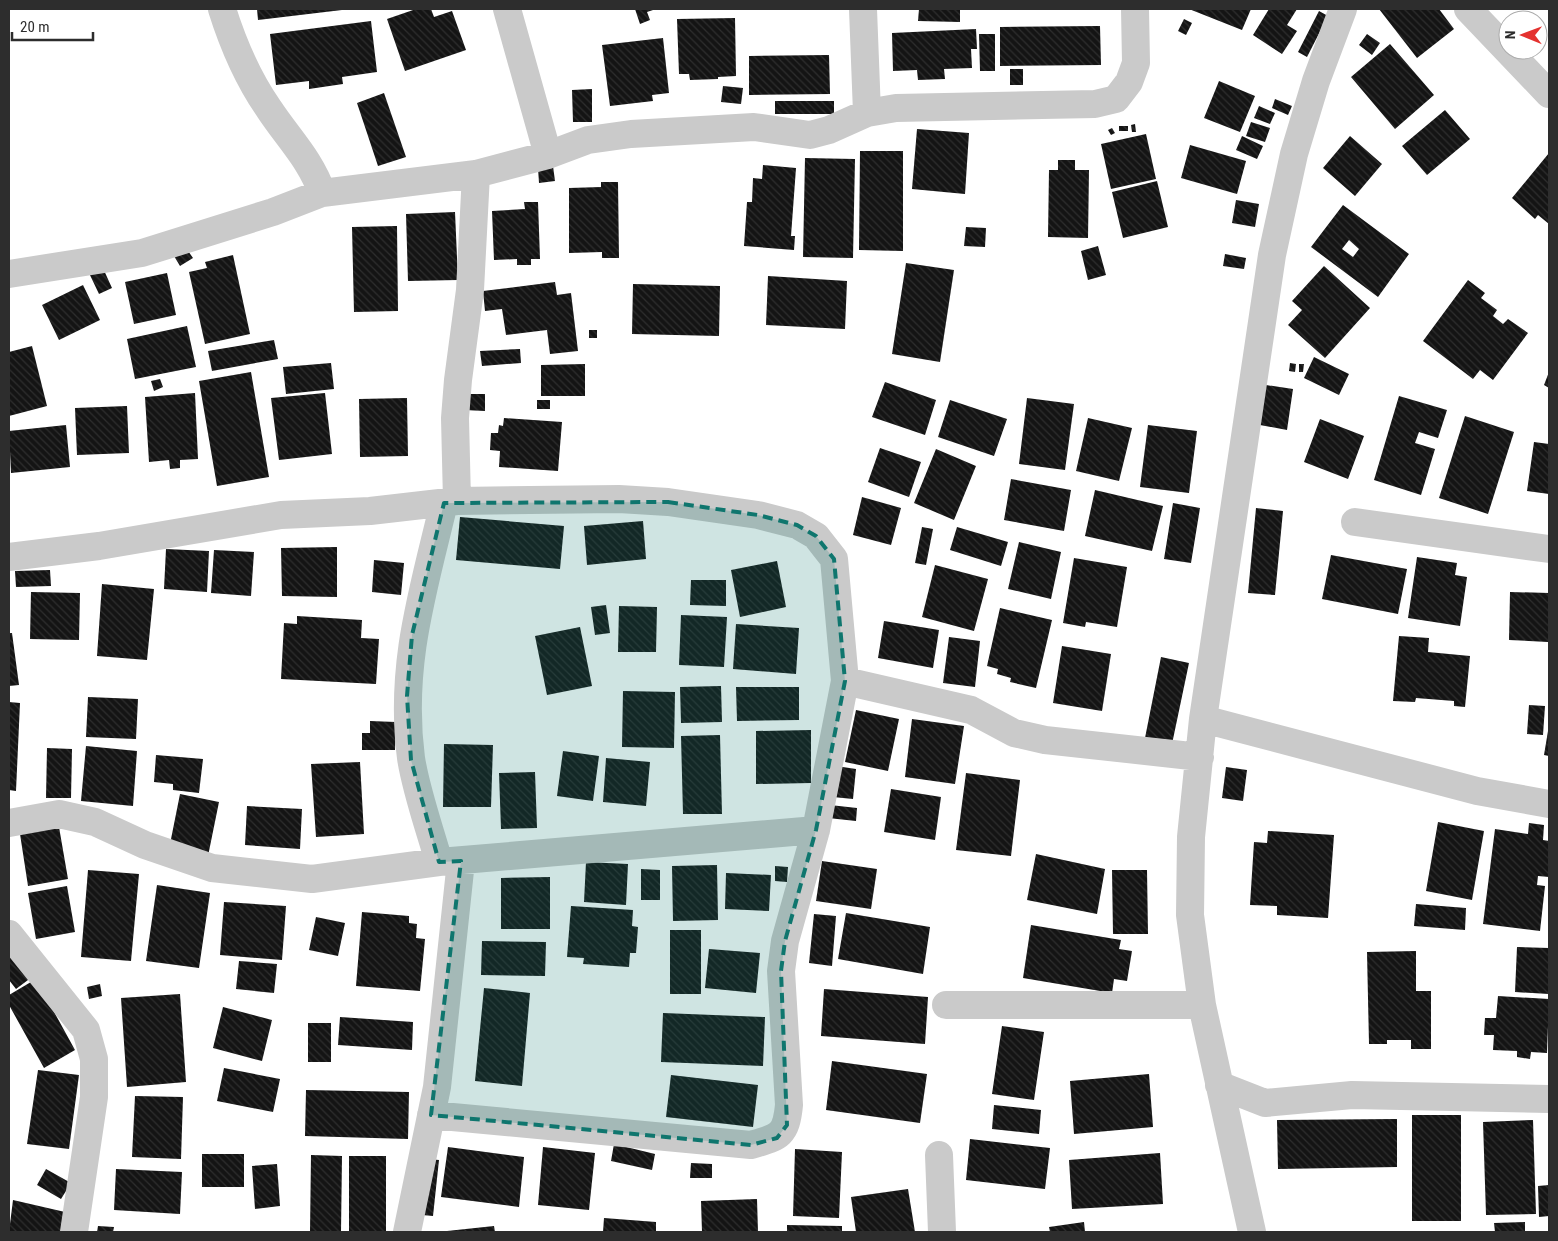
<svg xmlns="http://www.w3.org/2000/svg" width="1558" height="1241" font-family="'Roboto Condensed',sans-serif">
	<defs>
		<pattern id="building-back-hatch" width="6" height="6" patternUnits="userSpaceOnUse" patternTransform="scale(1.25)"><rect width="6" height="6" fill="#141414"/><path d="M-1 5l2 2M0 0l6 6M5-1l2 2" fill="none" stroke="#2e2e2e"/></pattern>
	</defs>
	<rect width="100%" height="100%" fill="#fff"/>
	<path fill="url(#building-back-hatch)" fill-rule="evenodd" d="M257,9H342V10L258,20Z
		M416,9H431L434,17L452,11L466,50L405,71L387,19Z
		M635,9H656L647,12L650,20L640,24Z
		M919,9H960V22L918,21Z
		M1189,9H1251L1242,30Z
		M1269,9H1297L1287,25L1297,31L1282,54L1253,35Z
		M1379,9H1439L1454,29L1417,58Z
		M1319,11L1328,16L1307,57L1298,52Z
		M735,18L736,76L718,77V79L690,80L689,74H679L677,19Z
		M1184,19L1192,23L1186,35L1178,31Z
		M371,21L377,72L342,77L343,84L309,89V81L276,85L270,34Z
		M1100,26L1101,65L1000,66V27Z
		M976,29L977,49H971L972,68L944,69L945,79L918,80L917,70L893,71L892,33Z
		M979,34H995V71H980Z
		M1367,34L1380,43L1372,55L1359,45Z
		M663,38L669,93L652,95L653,101L610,106L602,45Z
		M1390,44L1434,95L1395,129L1351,77Z
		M829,55L830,94L749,95V56Z
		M1010,69H1023V85H1010Z
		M1219,81L1255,96L1240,132L1204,118Z
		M723,86L743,88L741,104L721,102Z
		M592,89V122H573L572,90Z
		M384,93L406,157L378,166L357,103Z
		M1275,99L1292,106L1288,115L1272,108Z
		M775,101H834V114H775Z
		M1259,106L1275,113L1270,124L1254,118Z
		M1445,110L1470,139L1427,175L1402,146Z
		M1251,122L1270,128L1265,142L1246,136Z
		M1135,124L1136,132H1132L1131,125Z
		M1119,126H1128V131H1119Z
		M1112,128L1115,133L1111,135L1108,130Z
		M917,129L969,133L965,194L912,189Z
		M1146,134L1156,179L1111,189L1101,144Z
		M1242,136L1263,146L1257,159L1236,150Z
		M1350,136L1382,164L1355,196L1323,168Z
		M1190,145L1246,161L1237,194L1181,178Z
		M860,151H903V251L859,250Z
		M1549,153V224L1538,215L1535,219L1512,198Z
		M805,158L855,159L853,258L803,257Z
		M1058,160H1075V170H1089L1088,238L1048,237L1049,170H1058Z
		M763,165L796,168L791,236H795L794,250L744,246L747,202H752L753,178L762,179Z
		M553,166L555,181L539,183L538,168Z
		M1157,181L1168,227L1123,238L1112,192Z
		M601,182H618L619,258H602V252L569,253V188L601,187Z
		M1236,200L1259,204L1255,227L1232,223Z
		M524,202H538L540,259H531V265H517V259L494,260L492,211L525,209Z
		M1343,205L1409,254L1378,297L1311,247ZM1349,240L1359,249L1353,257L1342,249Z
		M455,212L458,280L408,281L406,214Z
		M397,226L398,311L354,312L352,227Z
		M966,227L986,228L985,247L964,246Z
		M1098,246L1106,275L1088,280L1081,251Z
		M186,248L193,258L180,266L174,256Z
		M1225,254L1246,258L1244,269L1223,266Z
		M233,255L250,334L205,344L189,272L207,268L205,262Z
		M906,263L954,270L940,362L892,354Z
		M102,266L112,288L99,294L89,273Z
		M1324,266L1370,308L1325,358L1288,325L1302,310L1292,301Z
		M167,273L176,315L134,324L125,282Z
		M768,276L847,281L845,329L766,325Z
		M1468,280L1485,293L1481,298L1497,310L1493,316L1503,324L1508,319L1528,333L1493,380L1480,370L1473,379L1423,341Z
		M555,282L557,295L571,293L578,351L550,354L547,330L506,335L502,309L485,311L483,291Z
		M633,284L720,286L719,336L632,334Z
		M83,285L100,320L59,340L42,305Z
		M187,326L196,367L135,379L127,339Z
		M589,330H597V338H589Z
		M274,340L278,359L212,371L208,351Z
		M32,346L47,406L9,416V352Z
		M520,349L521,363L482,366L480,351Z
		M1314,357L1349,374L1339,395L1304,378Z
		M331,363L334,389L286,394L283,367Z
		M1290,363L1296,364L1295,372L1289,371Z
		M585,364V396H541V365Z
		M1299,364H1304L1303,372H1299Z
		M251,372L269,477L217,486L199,381Z
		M1549,372V388L1544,385Z
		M160,379L163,387L154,391L151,381Z
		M885,382L936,400L925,435L872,417Z
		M1266,385L1293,389L1287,430L1260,425Z
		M195,393L198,459L180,460V468L170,469L169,460L149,462L145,397Z
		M325,393L332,454L279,460L271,398Z
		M464,394H485V411L464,410Z
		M1399,396L1447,410L1438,438L1419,432L1415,443L1435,449L1421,495L1374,480Z
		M407,398L408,456L360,457L359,399Z
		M1027,398L1074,404L1065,470L1019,464Z
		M537,400H550V409H537Z
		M950,400L1007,419L994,456L938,437Z
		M127,406L129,453L77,455L75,408Z
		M1465,416L1514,432L1488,514L1439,498Z
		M504,418L562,422L558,471L499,467L500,451L490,450L491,433H498L499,425L503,426Z
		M1088,418L1132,428L1119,481L1076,471Z
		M1320,419L1364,436L1348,479L1304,462Z
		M66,425L70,467L11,473L9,431Z
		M1148,425L1197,431L1189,493L1140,487Z
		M1534,442L1549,444V494L1527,491Z
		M880,448L921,462L909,497L868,482Z
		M936,449L976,466L954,520L914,503Z
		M1011,479L1071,490L1064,531L1004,520Z
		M1095,490L1163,506L1152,551L1085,536Z
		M862,497L901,508L891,545L853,535Z
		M1173,503L1200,508L1191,563L1164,559Z
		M1256,508L1283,511L1275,595L1248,593Z
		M460,517L564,526L560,569L456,560Z
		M643,521L646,559L587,565L584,526Z
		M922,527L933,529L926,565L915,563Z
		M957,527L1008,542L1001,566L950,550Z
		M1019,542L1061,552L1051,599L1008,589Z
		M337,547V597L282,596L281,548Z
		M166,549L209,551L207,592L164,589Z
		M214,550L254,552L251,596L211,593Z
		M1331,555L1407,569L1398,614L1322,599Z
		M1417,557L1457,563L1455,575L1467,577L1460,626L1408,618Z
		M1074,558L1127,567L1117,627L1086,622L1085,627L1063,623Z
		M374,560L404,563L401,595L372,592Z
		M777,561L786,607L740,617L731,570Z
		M935,565L988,579L974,631L922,617Z
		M50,570L51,586L16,587L15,571Z
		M691,580H726V606L690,605Z
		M102,584L154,589L147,660L97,656Z
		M31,592L80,593L79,640L30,639Z
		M1510,592L1549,593L1548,642L1509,640Z
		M606,605L610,633L595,635L591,607Z
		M619,606L657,607L656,652H618Z
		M1000,608L1052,620L1036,688L1010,682L1011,678L997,674L998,669L987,666Z
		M681,615L727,617L724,667L679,665Z
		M297,616L362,620L361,638L379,639L376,684L281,679L284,623L297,624Z
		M884,621L939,630L933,668L878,658Z
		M736,624L799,628L796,674L733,669Z
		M580,627L592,686L547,695L535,636Z
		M9,633H12L19,685L9,686Z
		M1399,636L1429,638L1428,652L1470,656L1465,707L1454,706V701L1416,698L1415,702L1393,701Z
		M949,637L980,641L975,687L943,683Z
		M1062,646L1111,654L1102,711L1053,703Z
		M1161,657L1189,663L1172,744L1145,738Z
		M721,686L722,722L681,723L680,687Z
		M736,687H799V720L737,721Z
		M623,691L675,692L674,748L622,747Z
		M88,697L138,699L136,739L86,737Z
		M9,702L20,703L16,791L9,790Z
		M1529,705L1545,706L1543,735L1527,734Z
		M856,710L899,719L888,771L845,762Z
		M912,719L964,726L955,784L905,777Z
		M370,721L396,722L395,750H362V733H370Z
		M811,730V783L756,784V731Z
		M1548,731H1549V756L1544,755Z
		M720,735L722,814H683L681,736Z
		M444,744L493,745L491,807H443Z
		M86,746L137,751L133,806L81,801Z
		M47,748L72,749L71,798H46Z
		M563,751L599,756L593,801L557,796Z
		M156,755L203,759L199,793L173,790V784L154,782Z
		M606,758L650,762L646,806L603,802Z
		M360,762L364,834L316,837L311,764Z
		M836,766L856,769L853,799L833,797Z
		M1226,767L1247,770L1243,801L1222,798Z
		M535,772L537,828L501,829L499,773Z
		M966,773L1020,780L1011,856L956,850Z
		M891,789L941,797L935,840L884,832Z
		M180,794L219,802L208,856L169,849Z
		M830,805L857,808L856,821L828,818Z
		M247,806L302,809L300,849L245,845Z
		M1438,822L1484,831L1472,900L1426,891Z
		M1529,823L1544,825L1543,840L1549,841V877L1538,876L1537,885L1545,886L1540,931L1483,924L1495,829L1528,834Z
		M59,827L68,879L28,886L20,834Z
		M1268,831L1334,835L1328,918L1277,915V906L1250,905L1254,842L1267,843Z
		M1036,854L1105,869L1097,914L1027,900Z
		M822,861L877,869L871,909L816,901Z
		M586,862L628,864L626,905L584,902Z
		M717,865L718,920L673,921L672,866Z
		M775,866L788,867L787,882L775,881Z
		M641,869L660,870V900H641Z
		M88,870L139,874L131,961L81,957Z
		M1112,870H1147L1148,934H1113Z
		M726,873L771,875L769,911L725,909Z
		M550,877V929H501V878Z
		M157,885L210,893L199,968L146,961Z
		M67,886L75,932L36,939L28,893Z
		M224,902L286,906L282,960L220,955Z
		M1416,904L1466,908L1465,930L1414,926Z
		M571,906L633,910L632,926L638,927L636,953H630L629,967L583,964L584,958L567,957Z
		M362,912L409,916V923L417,924L416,938L425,939L420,991L356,986Z
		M846,913L930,927L923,974L838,959Z
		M814,914L836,916L832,966L809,963Z
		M316,917L345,923L338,956L309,950Z
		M1031,925L1121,940L1119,949L1132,951L1127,981L1114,979L1112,993L1023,978Z
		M670,930H701V994H670Z
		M482,941L546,942L545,976L481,975Z
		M1517,947L1549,948V994L1515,992Z
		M709,949L760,953L756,993L705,988Z
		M1416,951V991H1431V1049H1411V1040H1387V1044H1369L1367,952Z
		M9,953L32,977L16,989L9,980Z
		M239,961L277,964L274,993L236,989Z
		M36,979L75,1050L44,1068L9,1005V995Z
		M100,984L102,996L89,999L87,987Z
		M484,988L530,993L522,1086L475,1081Z
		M824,989L928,997L925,1044L821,1036Z
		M180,994L186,1082L127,1087L121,998Z
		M1498,996L1549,999L1547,1053L1531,1052L1530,1059L1517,1057V1051L1493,1050L1494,1035H1484L1485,1018H1496Z
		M223,1007L272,1020L262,1061L213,1048Z
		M663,1013L765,1017L763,1066L661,1062Z
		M340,1017L413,1022L412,1050L338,1045Z
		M308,1023H331V1062H308Z
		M1002,1026L1044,1032L1034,1100L992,1094Z
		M832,1061L927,1074L920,1123L826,1110Z
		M224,1068L280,1079L273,1112L217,1101Z
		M38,1070L79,1075L69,1149L27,1144Z
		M1149,1074L1153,1127L1074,1134L1070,1081Z
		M671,1075L758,1085L753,1127L666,1117Z
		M306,1090L409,1092L408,1139L305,1136Z
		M135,1096L183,1097L181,1159L132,1157Z
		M994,1105L1041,1110L1039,1134L992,1129Z
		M1412,1115H1461V1221H1412Z
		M1397,1119V1167L1278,1169L1277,1120Z
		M1533,1120L1536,1214L1486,1215L1483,1122Z
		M970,1139L1050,1148L1045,1189L966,1180Z
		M614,1144L655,1154L652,1170L611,1161Z
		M448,1147L524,1157L519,1207L441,1197Z
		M543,1147L595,1153L589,1210L538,1205Z
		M795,1149L842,1152L839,1218L793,1216Z
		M1160,1153L1163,1204L1072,1209L1069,1160Z
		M202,1154H244V1187H202Z
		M311,1155L342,1156L341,1232H310Z
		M349,1156H386V1232H349Z
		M429,1159L439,1160L433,1216L422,1215Z
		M691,1163L712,1164V1178H690Z
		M277,1164L280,1206L255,1209L252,1166Z
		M46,1169L71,1183L61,1199L37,1185Z
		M116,1169L182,1172L180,1214L114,1210Z
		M1549,1185V1216L1539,1217L1538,1186Z
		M908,1189L915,1232H856L851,1197Z
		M757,1199L758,1232H702L701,1201Z
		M13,1200L65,1212L61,1232H9Z
		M604,1218L656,1222V1232H603Z
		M1084,1222L1085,1232H1050L1049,1227Z
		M1525,1222V1232H1495L1494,1223Z
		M787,1225L842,1226V1232H787Z
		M98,1226L114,1227L113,1232H97Z
		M494,1226L495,1232H447V1231Z"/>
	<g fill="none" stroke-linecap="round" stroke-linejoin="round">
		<path stroke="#cacaca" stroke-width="28" d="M222,9C233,44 248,79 269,109C288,138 311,160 322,193L476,174L548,155L588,140L631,134L754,127L810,135L829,130L867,113L896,108L1095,104L1116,99L1129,82L1136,63L1135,9
			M507,9L548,155
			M863,9L867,113
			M1468,9L1549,94
			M9,274L142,253L273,212L322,193
			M457,501L455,418L458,380L470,290L476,174
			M1355,522L1549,549
			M9,557L99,546L281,515L370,511L457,501L619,499L668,502L758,515L797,525L816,536L834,559L845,681L816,830L785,941L781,971L789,1105C786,1136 779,1137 751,1145L431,1115
			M845,681L971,710L1014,733L1045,740L1200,757
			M1203,719L1477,791L1549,804
			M9,823L59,814L95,822L145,845L212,868L312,879L439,862L816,830
			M439,862C430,830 416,791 411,758C399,666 423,591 444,503
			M9,934L86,1030L94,1059V1097L74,1232
			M946,1005H1202
			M1219,1085L1265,1103L1352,1095L1549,1099
			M939,1155L942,1232
			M407,1232L437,1087L461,861
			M1252,1232L1202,1005L1190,915L1191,837L1203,719L1272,255L1294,154L1316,81L1343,9"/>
	</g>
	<path fill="#0f766e" fill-opacity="0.2" stroke="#0f766e" stroke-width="4" stroke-dasharray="10 6" stroke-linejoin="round" d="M668,502L758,515L797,525L816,536L834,559L845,681L816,830L785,941L781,971L787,1125L777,1138L751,1145L431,1115L461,861L439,862L411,760L407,696L412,635L444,503Z"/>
	<rect width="1558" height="1241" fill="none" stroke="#2d2d2d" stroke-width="20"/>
	<g transform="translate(1523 35) rotate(271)"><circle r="24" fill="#ffffff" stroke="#ababab"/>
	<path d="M0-4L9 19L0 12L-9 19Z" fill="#e4322f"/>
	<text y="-8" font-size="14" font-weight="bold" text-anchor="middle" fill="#2d2d2d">N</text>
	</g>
	<path d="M12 32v8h81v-8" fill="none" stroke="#2d2d2d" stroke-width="2.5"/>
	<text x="20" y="32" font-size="15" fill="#2d2d2d" stroke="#ffffff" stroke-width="4" paint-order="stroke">20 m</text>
</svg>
